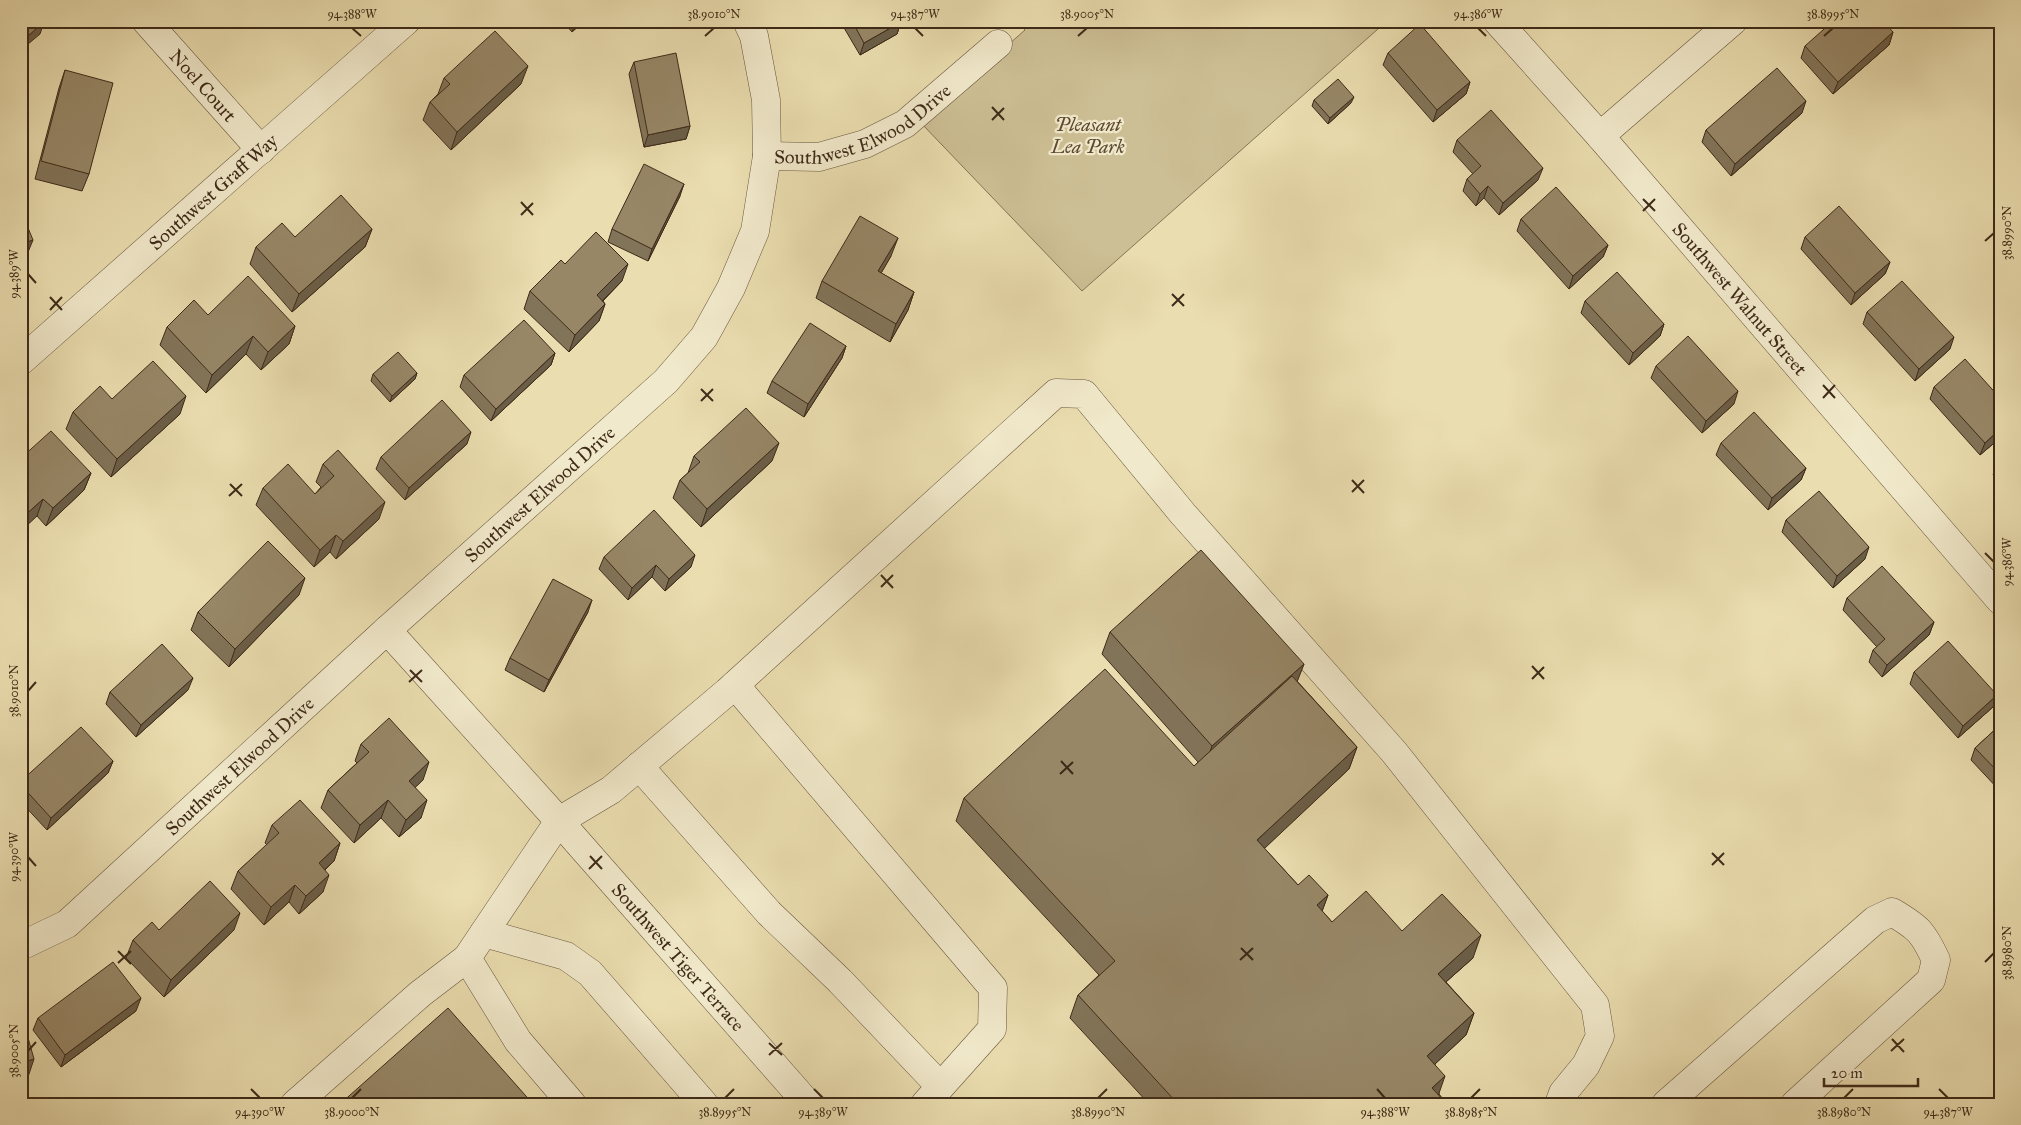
<svg xmlns="http://www.w3.org/2000/svg" width="2021" height="1125" font-family="'IM FELL Great Primer',serif">
	<rect width="100%" height="100%" fill="#eaddaf"/>
	<filter id="stains"><feTurbulence type="fractalNoise" baseFrequency=".004" numOctaves="4"/><feColorMatrix values="0 0 0 0 .2 0 0 0 0 .09 0 0 0 0 .02 0 0 0 .5 -.17"/></filter>
	<radialGradient id="worn" r=".72"><stop offset=".6" stop-color="#630" stop-opacity="0"/><stop offset="1" stop-color="#630" stop-opacity=".3"/></radialGradient>
	<path fill="#cdbf95" stroke="#867456" d="M1018,21H1387L1082,291L920,122L1025,30Z"/>
	<g fill="none" stroke-linecap="round" stroke-linejoin="round">
		<defs>
			<g id="minor">
				<path id="s1" d="M146,21L261,150"/>
				<path id="s2" d="M1497,21L1600,136L2000,600"/>
				<path d="M1600,136L1733,21"/>
				<path id="s3" d="M767,156L819,157L865,144L905,124L998,44"/>
				<path id="s4" d="M21,361L406,21"/>
				<path id="s5" d="M387,630L559,821L808,1104"/>
				<path d="M735,685L993,988L992,1029L925,1104"/>
				<path d="M639,766L769,913L840,981L940,1086"/>
				<path d="M484,933L566,956L590,973L704,1104"/>
				<path id="s6" d="M21,946L67,924L387,630L666,381L704,337L731,288L755,231L767,156L766,100L754,36L747,21"/>
				<path d="M295,1104L420,994L467,958"/>
				<path d="M572,1104L518,1041L467,958L559,821L611,790L727,692L1056,393L1084,394L1183,514L1394,752L1595,1005L1600,1036L1586,1065L1563,1093L1559,1104"/>
				<path d="M1666,1104L1875,920L1892,912C1919,928 1923,932 1936,960L1931,980L1795,1104"/>
			</g>
		</defs>
		<use href="#minor" stroke="#69573e" stroke-width="29"/>
		<use href="#minor" stroke="#f1e9cb" stroke-width="28"/>
	</g>
	<path fill="#827459" stroke="#3e2a18" d="M562,21H584L572,32Z
		M840,21H901V22L897,34L860,55Z
		M1893,32L1889,45L1833,94L1801,58L1805,46Z
		M1388,53L1470,82L1466,94L1433,122L1383,65Z
		M634,62L690,126L686,139L644,147L629,74Z
		M65,70L89,174L82,191L35,179L59,88Z
		M2000,73V82L1997,79Z
		M444,78L521,84L451,150L423,120L430,102L438,94Z
		M1314,100L1351,103L1328,124L1312,106Z
		M1802,113L1731,176L1702,142L1706,130Z
		M1457,140L1538,180L1499,215L1484,198L1476,206L1463,191L1467,179L1473,174L1453,152Z
		M680,196L648,261L608,242L612,229Z
		M1521,219L1608,245L1603,257L1569,289L1517,231Z
		M372,229L365,247L292,312L250,264L256,247L295,237Z
		M1805,237L1890,262L1885,274L1851,305L1801,249Z
		M891,256L881,273L914,292L908,310L890,342L816,298L822,281Z
		M565,264L622,281L603,301L605,304L599,321L569,352L524,309L530,291Z
		M1585,301L1664,324L1660,336L1629,365L1581,313Z
		M1867,312L1950,349L1915,381L1863,324Z
		M208,315L295,326L289,344L261,370L246,354L206,393L160,345L167,327Z
		M846,346L842,358L804,417L767,393L772,381Z
		M555,353L551,365L491,421L460,387L464,375Z
		M1656,366L1734,404L1702,433L1651,378Z
		M417,373L415,379L390,402L371,381L373,374Z
		M1934,387L2000,398V438L1980,455L1930,399Z
		M112,399L180,414L111,477L66,429L73,412Z
		M1721,443L1806,468L1801,480L1768,510L1716,455Z
		M467,444L405,500L376,469L381,457Z
		M694,456L772,461L701,527L673,498L680,480L688,473Z
		M21,458L91,473L84,490L46,526L37,516Z
		M2000,461V482L1993,475L1998,463Z
		M323,464L379,519L336,559L330,552L314,567L256,505L263,488L315,494L321,487L316,482Z
		M1786,520L1865,559L1833,588L1782,532Z
		M604,557L691,567L665,591L652,577L628,600L599,569Z
		M299,595L229,667L191,630L198,612Z
		M1847,598L1934,622L1929,635L1882,677L1869,662L1873,650L1877,647L1843,610Z
		M588,612L544,692L505,670L510,658Z
		M1110,632L1304,664L1297,681L1357,747L1349,769L1264,848L1298,885L1328,895L1322,911L1332,922L1402,931L1473,958L1446,982L1474,1013L1466,1035L1435,1064L1439,1094L1447,1104H1149L1070,1018L1078,995L1099,975L956,821L964,798L1194,766L1198,762L1102,654Z
		M1914,672L1997,695L1993,707L1958,738L1910,684Z
		M188,690L136,737L106,704L110,692Z
		M2000,725V791L1971,760L1975,748Z
		M361,744L423,780L415,787L421,818L399,837L381,818L354,843L321,808L328,790L357,763L355,761Z
		M113,761L108,773L47,830L21,802V781Z
		M272,825L340,843L334,861L325,870L323,892L299,914L289,902L264,925L231,889L238,871L267,845L265,843Z
		M159,930H234L164,997L126,958L133,940Z
		M136,1011L61,1067L33,1030L38,1018Z"/>
	<path fill="#6a5e48" stroke="#3e2a18" d="M576,21H584L572,32Z
		M44,22L40,34L21,50V42Z
		M901,22L897,34L860,55L864,43Z
		M1893,32L1889,45L1833,94L1838,82Z
		M528,66L521,84L451,150L457,132Z
		M1470,82L1466,94L1433,122L1437,110Z
		M1354,97L1351,103L1328,124L1330,118Z
		M1806,101L1802,113L1731,176L1735,164Z
		M690,126L686,139L644,147L648,135Z
		M1543,168L1538,180L1499,215L1503,203Z
		M684,184L680,196L648,261L652,249Z
		M1488,186L1484,198L1476,206L1480,194Z
		M372,229L365,247L292,312L299,294Z
		M898,238L891,256L872,289L878,271Z
		M33,240L26,257L21,259V244Z
		M1608,245L1603,257L1569,289L1573,276Z
		M1890,262L1885,274L1851,305L1855,293Z
		M628,264L622,281L590,313L597,295Z
		M914,292L908,310L890,342L896,324Z
		M605,304L599,321L569,352L575,335Z
		M1664,324L1660,336L1629,365L1633,353Z
		M295,326L289,344L261,370L268,352Z
		M253,336L246,354L206,393L212,375Z
		M1954,337L1950,349L1915,381L1919,369Z
		M846,346L842,358L804,417L808,404Z
		M555,353L551,365L491,421L496,409Z
		M417,373L415,379L390,402L392,396Z
		M1738,391L1734,404L1702,433L1706,421Z
		M186,396L180,414L111,477L117,459Z
		M2000,429V438L1980,455L1985,443Z
		M471,432L467,444L405,500L409,488Z
		M779,443L772,461L701,527L707,509Z
		M1806,468L1801,480L1768,510L1772,498Z
		M91,473L84,490L46,526L53,508Z
		M43,499L37,516L21,531V519Z
		M385,502L379,519L336,559L343,541Z
		M336,535L330,552L314,567L320,550Z
		M1869,547L1865,559L1833,588L1837,576Z
		M695,555L691,567L665,591L669,579Z
		M656,565L652,577L628,600L632,588Z
		M305,578L299,595L229,667L235,649Z
		M592,600L588,612L544,692L549,680Z
		M1934,622L1929,635L1882,677L1887,665Z
		M1304,664L1295,687L1204,768L1212,746Z
		M193,678L188,690L136,737L141,725Z
		M1997,695L1993,707L1958,738L1963,726Z
		M1357,747L1349,769L1249,863L1257,840Z
		M113,761L108,773L47,830L51,818Z
		M429,762L423,780L403,799L409,781Z
		M388,800L381,818L354,843L360,825Z
		M427,800L421,818L399,837L406,820Z
		M340,843L334,861L312,881L319,863Z
		M329,875L323,892L299,914L306,896Z
		M295,885L289,902L264,925L271,907Z
		M1328,895L1320,917L1317,905Z
		M240,913L234,930L164,997L171,980Z
		M1481,935L1473,958L1430,996L1438,974Z
		M141,998L136,1011L61,1067L65,1055Z
		M1474,1013L1466,1035L1419,1079L1427,1056Z
		M34,1059L28,1077L21,1078V1063Z
		M1445,1076L1437,1099L1432,1088Z"/>
	<path fill="#978767" stroke="#3e2a18" d="M21,21H44V22L21,42Z
		M852,21H901V22L864,43Z
		M1833,21H1883L1893,32L1838,82L1805,46Z
		M1420,24L1470,82L1437,110L1388,53Z
		M495,31L528,66L457,132L430,102L450,84L444,78Z
		M676,53L690,126L648,135L634,62Z
		M1777,68L1806,101L1735,164L1706,130Z
		M65,70L113,83L89,174L41,161Z
		M1338,79L1354,97L1330,118L1314,100Z
		M1491,110L1543,168L1503,203L1488,186L1480,194L1467,179L1481,166L1457,140Z
		M644,164L684,184L652,249L612,229Z
		M1556,187L1608,245L1573,276L1521,219Z
		M341,195L372,229L299,294L256,247L282,223L295,237Z
		M1839,206L1890,262L1855,293L1805,237Z
		M21,211L33,240L21,244Z
		M860,216L898,238L878,271L914,292L896,324L822,281Z
		M596,232L628,264L597,295L605,304L575,335L530,291L561,260L565,264Z
		M1617,272L1664,324L1633,353L1585,301Z
		M248,276L295,326L268,352L253,336L212,375L167,327L194,300L208,315Z
		M1902,281L1954,337L1919,369L1867,312Z
		M524,320L555,353L496,409L464,375Z
		M810,323L846,346L808,404L772,381Z
		M1688,336L1738,391L1706,421L1656,366Z
		M398,352L417,373L392,396L373,374Z
		M1965,359L2000,398V429L1985,443L1934,387Z
		M153,361L186,396L117,459L73,412L100,386L112,399Z
		M442,400L471,432L409,488L381,457Z
		M746,408L779,443L707,509L680,480L700,462L694,456Z
		M1754,412L1806,468L1772,498L1721,443Z
		M51,431L91,473L53,508L43,499L21,519V458Z
		M338,450L385,502L343,541L336,535L320,550L263,488L288,464L315,494L334,476L323,464Z
		M1819,491L1869,547L1837,576L1786,520Z
		M654,510L695,555L669,579L656,565L632,588L604,557Z
		M268,541L305,578L235,649L198,612Z
		M1201,550L1304,664L1212,746L1110,632Z
		M1882,566L1934,622L1887,665L1873,650L1885,639L1847,598Z
		M553,579L592,600L549,680L510,658Z
		M1948,641L1997,695L1963,726L1914,672Z
		M162,644L193,678L141,725L110,692Z
		M1105,669L1194,766L1292,676L1357,747L1257,840L1298,885L1309,875L1328,895L1317,905L1332,922L1366,891L1402,931L1442,894L1481,935L1438,974L1474,1013L1427,1056L1445,1076L1432,1088L1447,1104H1178L1078,995L1115,961L964,798Z
		M389,718L429,762L409,781L427,800L406,820L388,800L360,825L328,790L369,752L361,744Z
		M2000,725V774L1975,748Z
		M81,727L113,761L51,818L21,785V781Z
		M300,800L340,843L319,863L329,875L306,896L295,885L271,907L238,871L279,833L272,825Z
		M210,881L240,913L171,980L133,940L152,922L159,930Z
		M113,962L141,998L65,1055L38,1018Z
		M448,1008L533,1104H340Z
		M21,1013L34,1059L21,1063Z"/>
	<path fill="none" stroke="#3e2a18" stroke-width="2" d="M352,28L361,36M915,28L923,36M1478,28L1486,36M705,36L714,28M1078,36L1087,28M1824,36L1833,28M992,107L1004,120M992,120L1004,108M1643,199L1655,211M521,202L533,215M1643,211L1655,199M521,215L533,203M1985,241L1994,233M28,274L36,283M1172,294L1184,306M50,297L62,310M1172,306L1184,294M50,310L62,297M1823,385L1835,398M701,389L713,401M1823,398L1835,385M701,401L713,389M1352,480L1364,493M230,484L242,496M1352,492L1364,480M229,496L242,484M1985,553L1994,562M881,575L893,588M881,587L893,575M1532,666L1544,679M410,670L422,682M1532,679L1544,667M409,682L422,670M28,691L36,682M1061,761L1073,774M1060,774L1073,762M1712,853L1724,865M590,856L602,869M28,857L36,866M1712,865L1724,853M589,869L602,856M1241,948L1253,960M118,951L131,964M1240,960L1253,948M1985,962L1994,953M118,963L131,951M1892,1039L1904,1052M769,1043L782,1055M28,1051L36,1042M1891,1051L1904,1039M769,1055L782,1043M251,1089L260,1098M814,1089L823,1098M1377,1089L1385,1098M1939,1089L1948,1098M352,1098L361,1089M725,1098L734,1089M1098,1098L1107,1089M1471,1098L1480,1089M1844,1098L1853,1089"/>
	<g text-anchor="middle" stroke-width="4.5" stroke-linejoin="round" paint-order="stroke">
		<g font-size="19" fill="#3e2a18" stroke="#f1e9cb">
			<text dy="7" stroke="none"><textPath href="#s1" startOffset="86">Noel Court</textPath></text>
			<text dy="7" stroke="none"><textPath href="#s3" startOffset="104">Southwest Elwood Drive</textPath></text>
			<text dy="7" stroke="none"><textPath href="#s4" startOffset="256">Southwest Graff Way</textPath></text>
			<text dy="7" stroke="none"><textPath href="#s2" startOffset="369">Southwest Walnut Street</textPath></text>
			<text dy="7" stroke="none"><textPath href="#s6" startOffset="690">Southwest Elwood Drive</textPath></text>
			<text dy="7" stroke="none"><textPath href="#s6" startOffset="285">Southwest Elwood Drive</textPath></text>
			<text dy="7" stroke="none"><textPath href="#s5" startOffset="438">Southwest Tiger Terrace</textPath></text>
		</g>
		<g font-size="19" font-style="italic" fill="#5b4831" stroke="#f1e9cb">
			<text x="1088" y="131">Pleasant<tspan x="1088" dy="22">Lea Park</tspan></text>
		</g>
	</g>
	<rect width="2021" height="1125" fill="none" stroke="#eaddaf" stroke-width="55"/>
	<path d="M1824 1078v8h94v-8" fill="none" stroke="#3e2a18" stroke-width="2.5"/>
	<text x="1831" y="1078" font-size="15" fill="#3e2a18" stroke="#f1e9cb" stroke-width="4" paint-order="stroke">20 m</text>
	<rect x="28" y="28" width="1966" height="1070" fill="none" stroke="#3e2a18" stroke-width="2"/>
	<g font-size="12" text-anchor="middle" fill="#3e2a18">
		<text x="352" y="18">94.388°W</text>
		<text x="714" y="18">38.9010°N</text>
		<text x="915" y="18">94.387°W</text>
		<text x="1087" y="18">38.9005°N</text>
		<text x="1478" y="18">94.386°W</text>
		<text x="1833" y="18">38.8995°N</text>
		<text transform="translate(2007 233) rotate(-90)" y="4">38.8990°N</text>
		<text transform="translate(14 274) rotate(-90)" y="4">94.389°W</text>
		<text transform="translate(2007 562) rotate(-90)" y="4">94.386°W</text>
		<text transform="translate(14 691) rotate(-90)" y="4">38.9010°N</text>
		<text transform="translate(14 857) rotate(-90)" y="4">94.390°W</text>
		<text transform="translate(2007 953) rotate(-90)" y="4">38.8980°N</text>
		<text transform="translate(14 1051) rotate(-90)" y="4">38.9005°N</text>
		<text x="260" y="1116">94.390°W</text>
		<text x="352" y="1116">38.9000°N</text>
		<text x="725" y="1116">38.8995°N</text>
		<text x="823" y="1116">94.389°W</text>
		<text x="1098" y="1116">38.8990°N</text>
		<text x="1385" y="1116">94.388°W</text>
		<text x="1471" y="1116">38.8985°N</text>
		<text x="1844" y="1116">38.8980°N</text>
		<text x="1948" y="1116">94.387°W</text>
	</g>
	<rect width="100%" height="100%" filter="url(#stains)"/>
	<rect width="100%" height="100%" fill="url(#worn)"/>
</svg>
